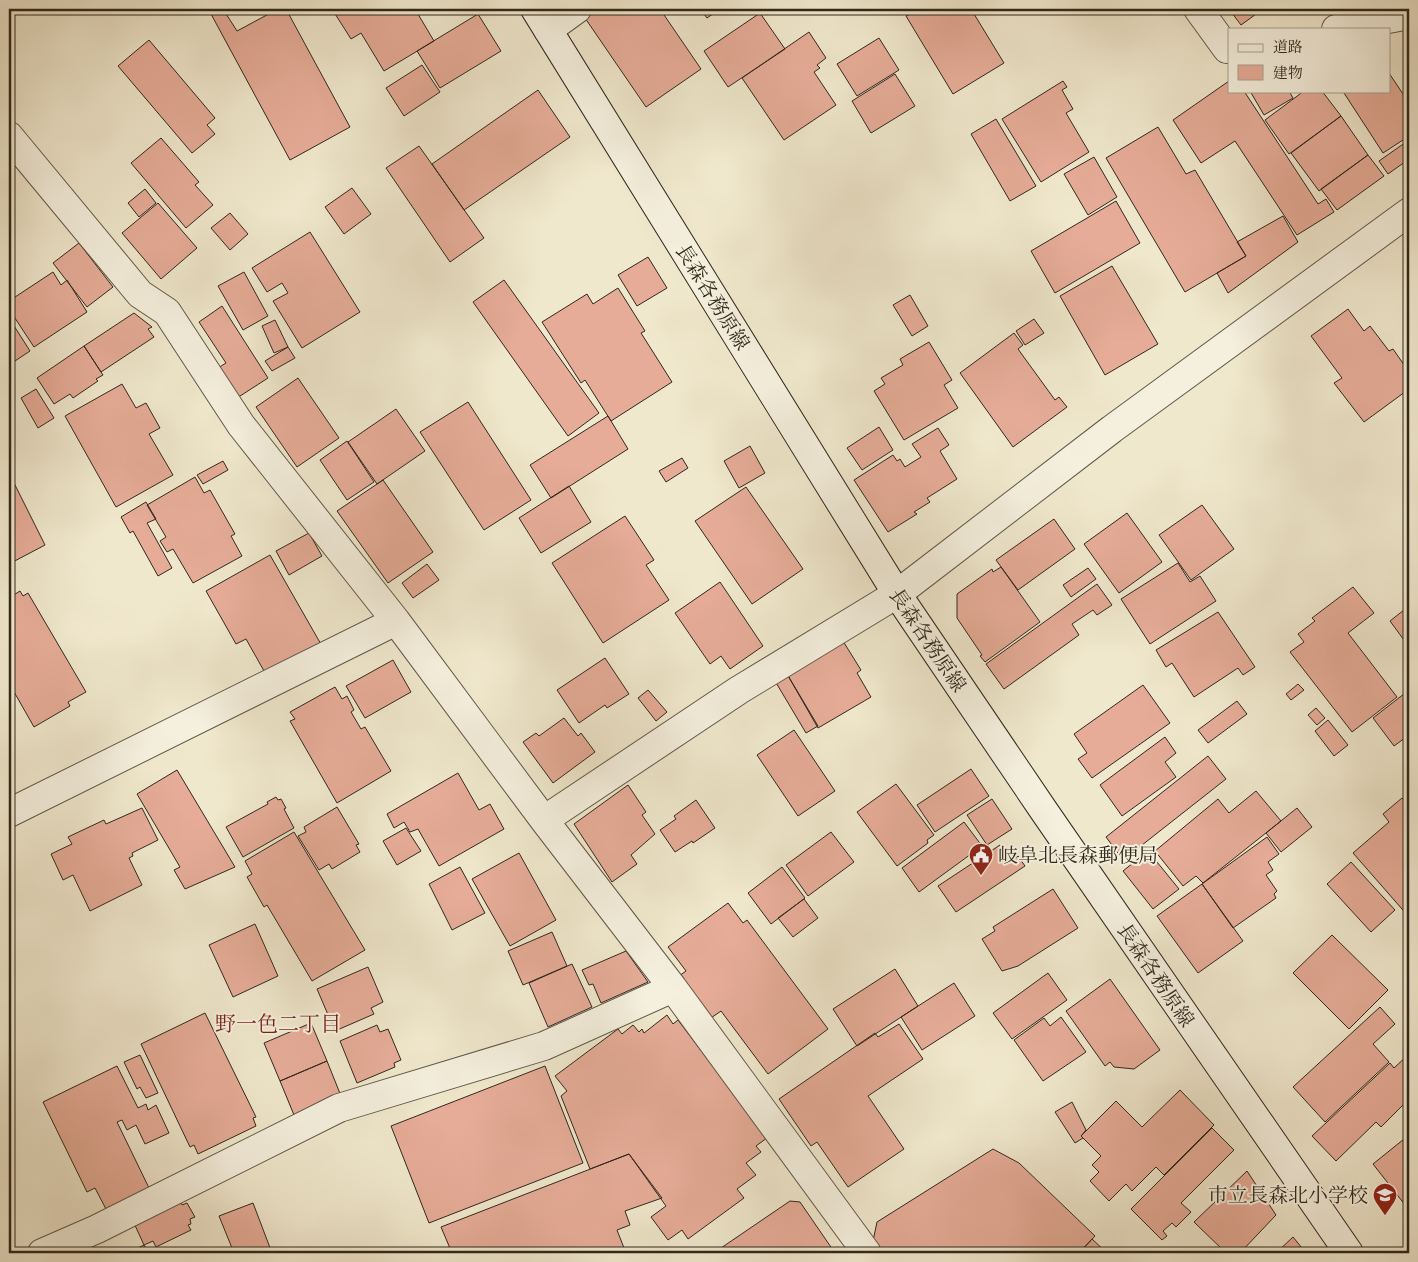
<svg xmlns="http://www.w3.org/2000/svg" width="1418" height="1262" font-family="'EB Garamond','Noto Serif JP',serif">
	<rect width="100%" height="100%" fill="#f0e8cd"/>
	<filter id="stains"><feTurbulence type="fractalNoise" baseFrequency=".004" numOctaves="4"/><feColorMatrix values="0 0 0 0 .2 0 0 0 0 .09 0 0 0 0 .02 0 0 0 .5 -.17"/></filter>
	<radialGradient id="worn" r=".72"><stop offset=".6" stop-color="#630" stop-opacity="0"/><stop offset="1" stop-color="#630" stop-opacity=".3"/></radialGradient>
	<path fill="#e6ac98" stroke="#30281d" d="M221,9H223L237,31L278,9H286L350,127L290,160L211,14Z
		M332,9H415L434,41L384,71L361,33L351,39Z
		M599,9H660L701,69L646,107L585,18Z
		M700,9H720L707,18Z
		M919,9H971L1004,63L953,94L906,16Z
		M1229,9H1263L1241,25Z
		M760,13L785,49L728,87L704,51Z
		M478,14L501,51L440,88L417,51Z
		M809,32L826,58L817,65L820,68L814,72L836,105L784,140L742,78Z
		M879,38L899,70L857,96L837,64Z
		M149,40L215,118L207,125L215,134L192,153L118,66Z
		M422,65L440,92L404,116L386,88Z
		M1389,73L1403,94L1409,90V136L1383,153L1344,93L1348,91H1389Z
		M895,74L915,106L871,133L852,101Z
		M1063,81L1067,87L1062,90L1073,109L1066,113L1089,152L1041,182L1002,119Z
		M1229,81V91H1244L1318,204L1326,199L1334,212L1297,235L1235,141L1201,163L1173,120Z
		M538,90L570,137L464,210L432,164Z
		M1250,91H1289L1293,98L1264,115Z
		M1304,91H1322L1341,116L1289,154L1265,120Z
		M1341,116L1368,155L1319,191L1291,153Z
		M996,119L1036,186L1010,201L971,134Z
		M1158,127L1186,174L1195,170L1246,256L1185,292L1106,158Z
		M161,138L199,182L195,185L213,205L186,228L131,163Z
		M1409,140V159L1388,174L1379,161Z
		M419,146L484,238L450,262L386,168Z
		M1368,155L1384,176L1337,210L1321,189Z
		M1094,157L1117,197L1088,215L1064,174Z
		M352,188L371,214L344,234L325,207Z
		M145,189L156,203L139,217L128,203Z
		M1116,201L1140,243L1055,293L1031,251Z
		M158,203L197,248L161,279L122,233Z
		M230,213L248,234L230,250L211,228Z
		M1283,216L1298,242L1228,293L1217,273L1246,256L1237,242Z
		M310,232L360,312L302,348L273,301L288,293L282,283L267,292L252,268Z
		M79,243L113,287L87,307L53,263Z
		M648,257L667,288L637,306L618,275Z
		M1112,266L1158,344L1105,375L1060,296Z
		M53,272L61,285L67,280L87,312L34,347L9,309V301Z
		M244,272L268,316L243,330L218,286Z
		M504,280L599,413L568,436L473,302Z
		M618,288L645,331L641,333L672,382L611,421L585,380L581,383L542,322L587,294L593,304Z
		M910,295L928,326L912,336L893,305Z
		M222,306L268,378L237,398L218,368L226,363L199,322Z
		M1348,309L1364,331L1370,326L1389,351L1393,349L1409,372V389L1364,422L1334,383L1342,378L1311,336Z
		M134,313L152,327L148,329L154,337L101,372L84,346Z
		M9,318L30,351L9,365Z
		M1034,319L1044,333L1025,345L1016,331Z
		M275,320L288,347L274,353L262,326Z
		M1014,333L1023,345L1018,349L1055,400L1059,397L1067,407L1013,447L960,373Z
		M929,342L952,380L944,385L958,408L904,440L874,391L885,384L881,378L903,365L900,359Z
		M84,346L103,375L96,379L98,381L73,398L70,394L54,404L37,378Z
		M288,347L295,358L272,371L265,361Z
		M298,378L339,438L297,467L256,407Z
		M122,384L136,408L146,403L160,428L149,434L173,475L116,507L65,416Z
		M36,389L54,418L38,428L21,398Z
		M468,402L531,500L484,530L420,432Z
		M396,409L425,451L377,484L348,442Z
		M608,416L628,449L551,498L530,465Z
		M879,427L893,450L862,470L847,448Z
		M938,428L949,445L940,451L957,479L927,498L930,502L914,512L917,514L888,532L854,480L893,455L897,461L900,459L905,467L921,457L912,444Z
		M347,441L374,482L347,500L320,460Z
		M750,446L765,473L739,488L724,461Z
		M682,458L688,468L666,482L659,471Z
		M223,461L228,470L203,484L197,475Z
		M9,473L45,545L9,564Z
		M195,477L204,493L210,490L235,534L231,536L242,556L193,583L173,549L167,552L160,541L166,537L147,505Z
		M383,480L433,552L388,583L337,511Z
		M569,486L591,522L541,553L519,518Z
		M746,487L803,569L752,604L695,521Z
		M146,502L156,519L147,523L172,568L158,576L133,531L130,533L121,517Z
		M1202,505L1234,549L1191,580L1159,535Z
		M1127,513L1162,562L1119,593L1084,544Z
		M625,516L654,560L646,565L669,600L603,643L552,563Z
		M1054,519L1075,549L1018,590L996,560Z
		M309,533L322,556L289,575L276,551Z
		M270,555L322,646L268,678L246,639L236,644L206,591Z
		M1178,563L1190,582L1200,576L1216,601L1150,644L1121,599Z
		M427,564L439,580L413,598L402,583Z
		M1001,567L1040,622L985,662L980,656L982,655L957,618V594L992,569L993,572Z
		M1088,568L1096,579L1071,597L1063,585Z
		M720,582L763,646L730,669L721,656L710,664L675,613Z
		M1097,584L1112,605L1097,615L1093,610L1072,624L1079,635L1004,689L986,664Z
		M1353,587L1374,613L1348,633L1397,697L1352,732L1290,652L1304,642L1298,634L1315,621L1312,618Z
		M20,591L23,596L28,593L86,692L68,702L70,706L34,727L9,683V598Z
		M1409,606V647L1390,621Z
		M1218,612L1255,667L1243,675L1238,668L1194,697L1172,663L1166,667L1156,650Z
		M843,641L861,670L857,673L871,697L818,728L787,674Z
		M605,658L629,694L607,708L605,705L579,723L557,690Z
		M393,660L411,692L365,718L346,686Z
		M787,674L818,726L806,733L775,681Z
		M1298,684L1304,690L1291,700L1286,694Z
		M1143,685L1170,723L1092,778L1078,759L1087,753L1074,734Z
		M335,687L342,699L347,696L354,710L351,712L361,729L365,727L391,771L337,803L290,721L295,719L290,712Z
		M648,690L667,712L656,721L638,698Z
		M1409,690V735L1394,746L1373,718Z
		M1237,701L1247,714L1208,743L1198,730Z
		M1316,708L1325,718L1317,725L1308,715Z
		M564,718L578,736L581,733L595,752L553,783L523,742L536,733L539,736Z
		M1328,720L1348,745L1334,756L1315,731Z
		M794,730L835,791L798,816L757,755Z
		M1165,737L1176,753L1165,762L1176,777L1122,816L1100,785Z
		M1208,756L1226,779L1123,860L1106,837Z
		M971,769L989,796L935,832L917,805Z
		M177,770L235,867L185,889L174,870L180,867L137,794Z
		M458,773L479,810L490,804L504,829L439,866L418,829L410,832L404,822L394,828L387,814Z
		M896,784L934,835L927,840L928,843L897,866L857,812Z
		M628,785L646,812L642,815L655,834L631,855L637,864L612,882L574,824Z
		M1256,791L1281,821L1203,883L1196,876L1183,886L1155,851L1218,799L1229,813Z
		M276,797L278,800L281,799L286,808L284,809L294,828L243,857L226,827L268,804L267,802Z
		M1402,798L1409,806V917L1353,853L1389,822L1383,814Z
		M992,799L1012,829L987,845L967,815Z
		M696,800L715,828L693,843L692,841L675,852L660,830L676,819L674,816Z
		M337,807L359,844L356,845L360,852L332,869L329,864L319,870L298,836L306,832L304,827Z
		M142,808L158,840L132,853L133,856L129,858L142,885L90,911L73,875L63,880L51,854L72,844L68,837L104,820L106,824Z
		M1297,808L1312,827L1281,852L1266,833Z
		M964,822L982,846L919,892L902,868Z
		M406,828L421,851L397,865L383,841Z
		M294,832L365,950L312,981L267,905L264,907L247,877L252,874L245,861Z
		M831,832L854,862L808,896L786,865Z
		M1267,837L1279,854L1268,862L1273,870L1266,875L1277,891L1274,894L1276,898L1233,928L1202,884Z
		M1000,845L1011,861L1018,856L1025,866L956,912L938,886Z
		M1148,851L1179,889L1153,909L1123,871Z
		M519,853L556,920L510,946L472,879Z
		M1351,862L1395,910L1371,932L1327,884Z
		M460,867L485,913L452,930L429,884Z
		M782,867L805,898L771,924L748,893Z
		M1202,884L1243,941L1198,973L1157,916Z
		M1053,889L1078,928L1018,966L1002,971L982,939L995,931L993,927Z
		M804,899L818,918L793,937L778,918Z
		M728,903L743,923L747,920L828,1029L768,1074L721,1011L711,1018L679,976L686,971L668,947Z
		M255,924L278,976L233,997L209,945Z
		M552,932L567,966L523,985L508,951Z
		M1332,935L1388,990L1349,1029L1293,973Z
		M626,951L648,982L601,1003L593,984L589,985L582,970Z
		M572,964L592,1007L548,1027L529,983Z
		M368,967L383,1002L371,1008L374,1014L335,1031L317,989Z
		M895,969L918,1006L857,1046L833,1009Z
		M1048,973L1067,1000L1012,1039L993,1013Z
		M1110,979L1160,1050L1134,1069L1114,1067L1110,1062L1105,1066L1066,1011Z
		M954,983L975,1016L922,1050L901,1017Z
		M1380,1007L1395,1024L1373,1044L1389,1062L1325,1122L1293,1087Z
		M205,1013L256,1117L253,1118L256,1126L198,1154L194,1145L190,1147L141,1044Z
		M667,1015L673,1024L678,1020L767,1138L756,1146L761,1152L746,1163L756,1175L737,1189L744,1198L688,1239L682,1230L668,1240L651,1217L666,1206L629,1154L590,1169L561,1096L567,1091L555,1076L618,1029L622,1034L633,1025L639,1032L642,1029L644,1033Z
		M1061,1017L1086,1052L1043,1081L1014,1040L1044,1018L1050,1026Z
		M311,1023L327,1061L280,1081L264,1043Z
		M899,1024L923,1059L868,1096L904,1149L848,1187L817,1142L811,1146L779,1099L875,1033L878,1037Z
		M377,1025L380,1032L388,1029L401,1060L394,1063L395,1067L357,1083L340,1041Z
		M1409,1054V1099L1381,1127L1376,1122L1336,1161L1312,1136L1390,1063L1394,1068Z
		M140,1055L158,1093L146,1098L140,1087L137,1089L124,1062Z
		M327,1061L341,1096L294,1115L280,1081Z
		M117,1066L138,1108L146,1104L148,1110L156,1105L169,1133L145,1144L136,1125L127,1130L122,1120L117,1122L150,1190L107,1211L95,1188L87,1192L43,1102Z
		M545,1066L583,1163L429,1223L391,1126Z
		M1180,1090L1214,1125L1164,1175L1156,1167L1132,1191L1126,1184L1109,1201L1090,1181L1099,1172L1092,1165L1101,1156L1081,1136L1116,1101L1142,1127Z
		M1072,1102L1086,1130L1081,1136L1083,1138L1075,1143L1055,1112Z
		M1212,1128L1234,1150L1181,1203L1191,1212L1176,1227L1172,1223L1163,1231L1167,1236L1162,1240L1131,1209Z
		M1409,1135V1210L1373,1164Z
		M993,1149L1019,1163L1095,1236L1079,1253H882L873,1241L877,1222Z
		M629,1154L662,1198L625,1211L630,1225L617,1230L626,1253H452L441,1227Z
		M1247,1171L1276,1215L1240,1253H1226L1194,1222Z
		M179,1199L182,1205L187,1203L195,1217L190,1219L191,1224L188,1225L191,1230L156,1247L153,1241L144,1245L133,1221Z
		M790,1201L800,1202L835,1253H725L721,1248Z
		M253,1203L272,1253H234L219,1216Z
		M1293,1237L1306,1253H1276Z
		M1092,1239L1107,1253H1079Z
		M144,1245L148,1253H127Z"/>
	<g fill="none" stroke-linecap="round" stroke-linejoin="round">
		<defs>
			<path id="minor" d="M1198,9L1227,49H1229
				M1336,29L1409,15
				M548,30L577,9
				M9,136L140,294L167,312L241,425L396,621L544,820L673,988L867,1253
				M9,813L396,621
				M544,820L739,690L897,594
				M42,1253L97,1229L339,1108L544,1046L673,988"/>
			<path id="tertiary" d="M897,594L1112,429L1409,212"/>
			<path id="secondary" d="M535,9L897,594L1044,811L1349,1253"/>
		</defs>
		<use href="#minor" stroke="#605849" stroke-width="30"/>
		<use href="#tertiary" stroke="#605849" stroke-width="30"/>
		<use href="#secondary" stroke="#30281d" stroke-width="30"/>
		<use href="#minor" stroke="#f5f0de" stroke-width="28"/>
		<use href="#tertiary" stroke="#f5f0de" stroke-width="28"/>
		<use href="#secondary" stroke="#f5f0de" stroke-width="28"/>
	</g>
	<defs>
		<symbol id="civic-pin" viewBox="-11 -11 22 30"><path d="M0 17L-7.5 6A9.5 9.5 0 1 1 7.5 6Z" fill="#8f2418" stroke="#f5f0de"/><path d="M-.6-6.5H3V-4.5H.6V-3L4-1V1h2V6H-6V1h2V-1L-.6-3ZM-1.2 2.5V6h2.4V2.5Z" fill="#fff"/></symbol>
		<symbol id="school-pin" viewBox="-11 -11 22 30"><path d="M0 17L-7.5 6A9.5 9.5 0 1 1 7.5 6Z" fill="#8f2418" stroke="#f5f0de"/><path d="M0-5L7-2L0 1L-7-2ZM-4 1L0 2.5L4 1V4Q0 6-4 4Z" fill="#fff"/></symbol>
	</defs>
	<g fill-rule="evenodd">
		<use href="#civic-pin" x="967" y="841" width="28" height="38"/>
		<use href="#school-pin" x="1371" y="1181" width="28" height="38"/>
	</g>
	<g text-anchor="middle" stroke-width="4" stroke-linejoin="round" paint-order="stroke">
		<g font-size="20" fill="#30281d" stroke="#f5f0de">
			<text transform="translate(713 297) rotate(58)" y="7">長森各務原線</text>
			<text transform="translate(928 640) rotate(56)" y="7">長森各務原線</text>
			<text transform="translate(1156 975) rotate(56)" y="7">長森各務原線</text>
		</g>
		<g font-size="20" fill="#30281d" stroke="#f5f0de" text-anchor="start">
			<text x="998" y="862">岐阜北長森郵便局</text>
			<text x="1368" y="1202" text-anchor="end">市立長森北小学校</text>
		</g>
		<g font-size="21" fill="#7a1f14" stroke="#f5f0de">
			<text x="278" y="1031">野一色二丁目</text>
		</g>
	</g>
	<rect width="1418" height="1262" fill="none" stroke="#f0e8cd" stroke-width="30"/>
	<rect x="10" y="10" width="1398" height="1242" fill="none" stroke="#30281d" stroke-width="2.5"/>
	<rect x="15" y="15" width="1388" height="1232" fill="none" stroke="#30281d"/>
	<rect x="1228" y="28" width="162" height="65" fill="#f5f0de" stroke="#a6a091"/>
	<rect x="1238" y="44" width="25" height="8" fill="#f5f0de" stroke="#a6a091"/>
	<text x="1273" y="52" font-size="15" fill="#30281d">道路</text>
	<rect x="1238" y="65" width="25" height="15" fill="#e6ac98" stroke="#a6a091"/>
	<text x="1273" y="78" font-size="15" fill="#30281d">建物</text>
	<rect width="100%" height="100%" filter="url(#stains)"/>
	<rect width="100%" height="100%" fill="url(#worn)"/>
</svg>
